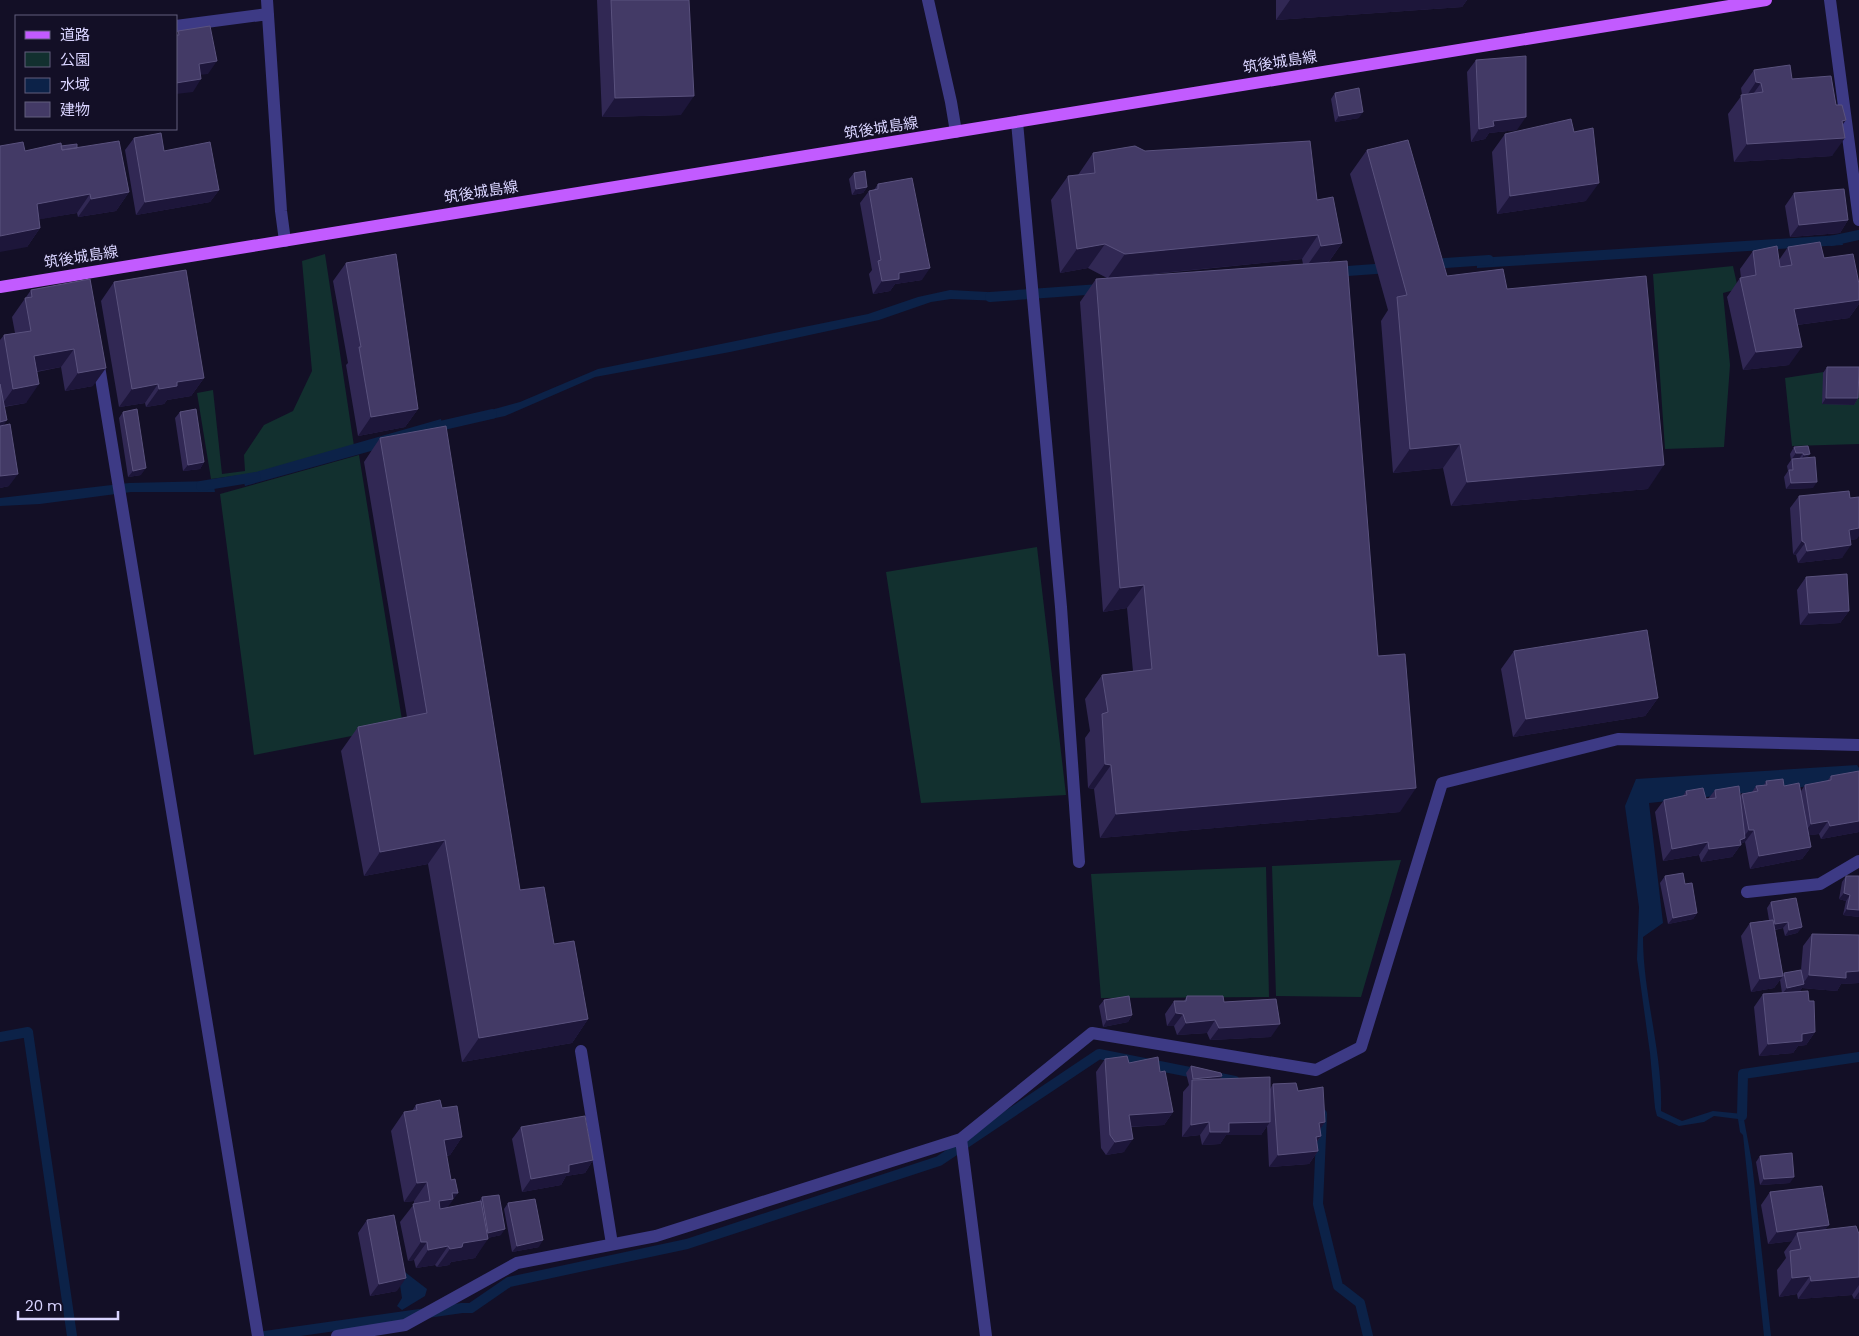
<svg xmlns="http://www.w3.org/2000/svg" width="1859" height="1336" font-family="Poppins,'Noto Sans JP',sans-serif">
	<rect width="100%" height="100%" fill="#130f26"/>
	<path fill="#12302f" d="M325,254L354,446L256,473L211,479L197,393L213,390L222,474L245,471L244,455L264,425L293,411L312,371L302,261Z
		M1733,266L1738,289L1723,293L1730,365L1724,447L1665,449L1653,274Z
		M1856,367L1859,399V444L1792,446L1785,378Z
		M359,455L403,726L254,755L220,494Z
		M1037,547L1066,795L921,803L886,572Z
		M1401,860L1361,997L1276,996L1272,866Z
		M1266,867L1269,997L1101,998L1091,874Z"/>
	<path fill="#0c2248" d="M1841,235L1843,245L1477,268V258Z
		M950,290L1006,293L1001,301L951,299L931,302L879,320L730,352L595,377L505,416L481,421L480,413L520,402L598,369L868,314L918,297Z
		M441,419L443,431L245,486L242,476Z
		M213,481L215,492H131L40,504L0,506V498L129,483Z
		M1857,765L1859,768V781L1649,803L1663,923L1643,937C1643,996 1663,1053 1661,1111L1682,1121L1713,1111L1743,1114L1752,1163L1771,1336H1764L1743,1135L1740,1132L1738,1119L1714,1116L1704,1122L1679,1126L1657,1116L1655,1108L1650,1053L1637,959L1639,907L1625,806L1636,779Z
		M397,1266L427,1289L425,1296L402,1310L397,1306L402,1298Z"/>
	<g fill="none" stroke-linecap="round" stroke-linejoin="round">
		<path stroke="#0c2248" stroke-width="10" d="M1831,241L1859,235
			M1431,264L1489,260
			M1334,272L1389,268
			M990,297L1100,289
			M431,428L492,414
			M201,486L256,477
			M0,1037L28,1032L72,1336
			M1322,1114L1318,1204L1338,1286L1360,1303L1368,1336
			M1742,1116L1743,1074L1859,1057
			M265,1336L462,1308H471L509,1282L687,1244L939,1161L1099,1054L1235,1081"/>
		<path stroke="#3d3a85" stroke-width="12" d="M267,0L281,211L285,241
			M928,0L951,102L956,132
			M1830,0L1859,220
			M176,26L268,14
			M1017,122L1061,607L1079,862
			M98,360L258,1336
			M1747,892L1820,884L1859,861
			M581,1051L612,1244
			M961,1139L986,1336
			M337,1336L405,1325L517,1263L656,1236L961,1139L1092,1033L1316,1070L1361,1047L1442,783L1618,739L1859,745"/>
		<path stroke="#c25bff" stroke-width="12" d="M0,287L1766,0"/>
	</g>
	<path fill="#312854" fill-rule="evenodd" d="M597,0H689L681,115L602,117Z
		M1276,0H1467L1462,7L1276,20Z
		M1476,60L1517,130L1489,133L1485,139L1471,142L1467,72Z
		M1754,70L1792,79L1836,105L1843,124L1832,156L1734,162L1728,114L1742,95L1741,88Z
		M1335,93L1359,118L1335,122L1331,99Z
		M1574,132L1586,201L1497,214L1492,152L1505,134Z
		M134,138L164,151L219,190L210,202L136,215L125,150Z
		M61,146L77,148L129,192L116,211L78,217L77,213L39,219L40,228L27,247L25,151Z
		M1367,150L1447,276L1507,289L1648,489L1451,506L1443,468L1393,473L1381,321L1388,310L1350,174Z
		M1145,151L1317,200L1342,243L1328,263L1378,656L1400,812L1100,838L1094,789L1088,788L1085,738L1090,731L1085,699L1102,675L1133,671L1127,608L1103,612L1080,302L1096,279L1107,278L1088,268L1060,273L1051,200L1068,176L1078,175L1093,153ZM1302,259L1303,264L1125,277Z
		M854,173L867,187L863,193L852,195L849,179Z
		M878,184L922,280L895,284L890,291L873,294L869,274L872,270L860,203L869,191L874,190Z
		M1794,193L1848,220L1840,233L1790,237L1785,206Z
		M1788,247L1824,258L1859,284V304L1849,318L1797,325L1789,365L1743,370L1727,297L1740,278H1741L1740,269L1753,251L1779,260Z
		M346,263L418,409L405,427L358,436L346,365L348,363L333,281Z
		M90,279L93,386L65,391L61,367L37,372L26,403L4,407L7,420L3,425L9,486L0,488V340L4,335L15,333L12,317L31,290Z
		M114,282L204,378L191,396L167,400L164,404L146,407L145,403L119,407L101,301Z
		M1827,367L1858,398L1854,405L1822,404L1823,373Z
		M123,412L141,475L128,477L119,418Z
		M180,412L204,462L200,469L183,471L175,418Z
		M380,438L520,890L554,944L588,1019L572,1043L462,1062L428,864L364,876L341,751L358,727L407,717L364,462Z
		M1808,446L1807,458L1813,488L1786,489L1784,477L1788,471L1787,466L1791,460L1790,454L1794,447Z
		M1799,496L1857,539L1850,540L1842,558L1798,563L1796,555L1793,554L1790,508Z
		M1806,577L1849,611L1840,623L1800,625L1797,590Z
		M1514,651L1658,698L1645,716L1513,737L1501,669Z
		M1831,776L1859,832L1821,839L1819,834L1809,835L1811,847L1802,859L1750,869L1745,842L1742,843L1732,857L1701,862L1699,855L1663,861L1655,812L1664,800L1683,796L1686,791L1706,799H1708L1715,790L1740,796L1742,794L1752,792L1756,786L1764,785L1766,781L1801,791L1805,785L1827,781Z
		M1665,876L1697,913L1693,919L1668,924L1660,883Z
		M1846,876H1859V917L1843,915L1846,901L1839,899L1842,882Z
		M1771,902L1802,927L1797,933L1785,936L1783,928L1775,930L1783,975L1784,973L1801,970L1803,946L1812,934L1859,935V983L1841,984L1837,991L1802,988L1800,991L1796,992L1815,1032L1806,1045L1798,1046L1793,1053L1759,1056L1754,1007L1763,994L1782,993L1780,980L1774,988L1751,992L1741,936L1750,923L1769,920L1767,908Z
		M1187,996L1224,1002L1271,1037L1210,1040L1207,1033L1177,1035L1174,1026H1167L1165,1014L1174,1001H1184Z
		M1104,1000L1132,1015L1128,1022L1103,1027L1099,1006Z
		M1105,1059L1160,1072L1173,1112L1164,1125L1131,1127L1124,1152L1106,1155L1101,1148L1096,1072Z
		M1191,1066L1220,1078L1270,1089L1273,1084L1298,1091L1325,1122L1320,1129L1321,1136L1317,1142L1318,1151L1309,1164L1269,1167L1267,1126L1261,1135H1226L1220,1144L1202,1145L1200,1135L1182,1137L1183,1092L1189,1085L1186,1073Z
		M416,1105L442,1108L462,1137L450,1155L447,1156V1208L479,1202L482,1197L501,1235L487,1238L475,1258L451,1262L449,1265L437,1267L435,1265L416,1268L414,1260L408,1261L400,1222L414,1204V1201L404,1202L391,1131L404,1112L412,1111Z
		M521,1127L593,1160L585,1173L566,1176L561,1185L522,1192L512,1139Z
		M1760,1156L1790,1183L1760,1185L1756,1162Z
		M1770,1192L1825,1230L1859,1234V1299H1854L1852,1295L1798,1299L1797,1294L1779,1297L1777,1270L1786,1258L1784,1252L1792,1241L1768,1244L1761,1205Z
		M508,1203L539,1247L512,1252L504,1209Z
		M367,1220L397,1291L370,1296L358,1233Z"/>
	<path fill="#1d163a" d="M1290,0H1467L1462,7L1276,20Z
		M217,61L208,74L190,76L199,64Z
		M201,79L193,92L176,94V83Z
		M1756,82L1761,83L1748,101H1743Z
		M694,96L681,115L602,117L615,98Z
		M1363,112L1359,118L1335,122L1339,116Z
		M1526,117L1517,130L1489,133L1485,139L1471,142L1479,129L1493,121Z
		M1846,120L1833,138H1845L1832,156L1734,162L1747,144Z
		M1599,183L1586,201L1497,214L1510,196Z
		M867,187L863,193L852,195L856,189Z
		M219,190L210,202L136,215L145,202Z
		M129,192L116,211L78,217L91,199Z
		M90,194L77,213L24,222L37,204Z
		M1848,220L1840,233L1790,237L1799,225Z
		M40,228L27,247L0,252V236Z
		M1318,235L1302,259L1108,278L1125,254Z
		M1342,243L1325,267L1304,270L1321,246Z
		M1105,244L1088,268L1060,273L1077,249Z
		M930,268L922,280L895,284L890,291L873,294L882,281L899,273Z
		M1859,300V304L1849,318L1781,327L1794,309Z
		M1802,347L1789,365L1743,370L1756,352Z
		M74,349L61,367L21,374L34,356Z
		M106,368L93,386L65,391L78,373Z
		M204,378L191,396L167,400L164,404L146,407L159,389L177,382Z
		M39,384L26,403L0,407L13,389Z
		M158,384L145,403L119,407L132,389Z
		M1826,398H1858L1854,405L1822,404Z
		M418,409L405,427L358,436L371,417Z
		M7,420L0,430V422Z
		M1460,444L1443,468L1393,473L1410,449Z
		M1796,453H1803L1799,459L1791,460Z
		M1810,454L1806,460L1800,461L1804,455Z
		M204,462L200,469L183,471L188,465Z
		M1664,465L1648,489L1451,506L1467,482Z
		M146,468L141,475L128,477L133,471Z
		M18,474L9,486L0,488V476Z
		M1817,482L1813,488L1786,489L1791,483Z
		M1859,528V536L1857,539L1840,542L1849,530Z
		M1802,541L1805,543L1796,555L1793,554Z
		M1851,545L1842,558L1798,563L1807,551Z
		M1144,585L1127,608L1103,612L1120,588Z
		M1849,611L1840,623L1800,625L1809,613Z
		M1658,698L1645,716L1513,737L1526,719Z
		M1105,764L1111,765L1094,789L1088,788Z
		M1416,788L1400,812L1100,838L1116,814Z
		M1828,821L1819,834L1802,836L1811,824Z
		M1859,821V832L1821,839L1830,826Z
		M1749,830H1754L1745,842L1742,843L1732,857L1701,862L1709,849L1742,839Z
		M445,840L428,864L364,876L380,852Z
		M1708,842L1699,855L1663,861L1672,849Z
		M1811,847L1802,859L1750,869L1759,856Z
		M1844,893L1850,895L1846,901L1839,899Z
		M1847,909L1859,910V917L1843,915Z
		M1697,913L1693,919L1668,924L1673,918Z
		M1788,922L1783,928L1771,930L1775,924Z
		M1802,927L1797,933L1785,936L1789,930Z
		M1859,971V983L1841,984L1837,991L1802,988L1800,991L1782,994L1787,988L1802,985L1809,975Z
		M1783,976L1774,988L1751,992L1760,979Z
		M1176,1013L1183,1014L1174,1026H1167Z
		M1132,1015L1128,1022L1103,1027L1107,1020Z
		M588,1019L572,1043L462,1062L479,1038Z
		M1215,1020L1207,1033L1177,1035L1186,1023Z
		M1280,1024L1271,1037L1210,1040L1219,1028Z
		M1815,1032L1806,1045L1798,1046L1793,1053L1759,1056L1768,1044L1802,1034Z
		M1222,1076L1217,1082L1192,1080L1193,1079Z
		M1173,1112L1164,1125L1121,1127L1129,1115Z
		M1209,1122L1200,1135L1182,1137L1191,1125Z
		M1270,1122L1261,1135H1226L1220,1144L1202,1145L1210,1132L1229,1123Z
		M1325,1122L1317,1134L1319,1123Z
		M1321,1136L1312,1148L1316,1137Z
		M462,1137L450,1155L431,1158L444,1140Z
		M1133,1139L1124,1152L1106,1155L1115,1142Z
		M1318,1151L1309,1164L1269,1167L1278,1155Z
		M593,1160L585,1173L566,1176L561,1185L522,1192L531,1179L569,1165Z
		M1794,1177L1790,1183L1760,1185L1764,1179Z
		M427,1182L414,1201L404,1202L417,1183Z
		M452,1193H458L445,1211L426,1220L439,1201Z
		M1829,1225L1820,1237L1797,1233L1792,1241L1768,1244L1777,1232Z
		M505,1229L501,1235L484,1239L488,1233Z
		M488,1239L475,1258L451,1262L449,1265L437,1267L450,1249L463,1243Z
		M543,1240L539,1247L512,1252L517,1246Z
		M421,1242H427L414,1260L408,1261Z
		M448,1246L435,1265L416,1268L428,1250Z
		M1810,1276L1797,1294L1779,1297L1792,1278Z
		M1859,1277V1285L1852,1295L1798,1299L1811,1281Z
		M406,1278L397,1291L370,1296L379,1284Z
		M1859,1292V1299H1854Z"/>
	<path fill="#433a66" stroke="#5a527e" d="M611,0H689L694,96L615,98Z
		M210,26L217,61L199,64L201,79L176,83V35H179L178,31Z
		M1526,56V117L1493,121L1494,126L1479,129L1476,60Z
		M1790,65L1792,79L1831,76L1836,105H1842L1846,120L1842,121L1845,138L1747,144L1741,95L1763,92L1761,83L1756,82L1754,70Z
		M1359,88L1363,112L1339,116L1335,93Z
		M1571,119L1574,132L1593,128L1599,183L1510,196L1505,134Z
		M161,133L164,151L210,142L219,190L145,202L134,138Z
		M1408,140L1447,276L1503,269L1507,289L1646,276L1664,465L1467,482L1460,444L1410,449L1397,297L1407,295L1367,150Z
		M119,141L129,192L91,199L90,194L37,204L40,228L0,236V146L23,142L25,151L61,143L62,150Z
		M1310,141L1317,200L1333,197L1342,243L1321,246L1318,235L1125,254L1105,244L1077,249L1068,176L1095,173L1093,153L1135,146L1145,151Z
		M77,144V148L62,150L61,146Z
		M865,171L867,187L856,189L854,173Z
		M912,178L930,268L899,273V279L882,281L878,261L881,260L869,191L878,189V184Z
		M1844,189L1848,220L1799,225L1794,193Z
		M1820,242L1824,258L1853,254L1859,284V300L1794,309L1802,347L1756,352L1740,278L1756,275L1753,251L1777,246L1780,267L1792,265L1788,247Z
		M396,254L418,409L371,417L359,347H361L346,263Z
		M1347,261L1378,656L1405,654L1416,788L1116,814L1111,765L1105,764L1102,714L1108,712L1102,675L1152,669L1144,585L1120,588L1096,279Z
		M186,270L204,378L177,382V386L159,389L158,384L132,389L114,282Z
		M90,279L106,368L78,373L74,349L34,356L39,384L13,389L4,335L31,331L25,298L32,297L31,290Z
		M1827,367H1859L1858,398H1826Z
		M0,384L7,420L0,422Z
		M137,409L146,468L133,471L123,412Z
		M196,409L204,462L188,465L180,412Z
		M10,424L18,474L0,476V426Z
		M446,426L520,890L544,887L554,944L574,941L588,1019L479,1038L445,840L380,852L358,727L427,713L380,438Z
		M1808,446L1810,454L1804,455L1803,453H1796L1794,447Z
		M1815,457L1817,482L1791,483L1789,470H1793L1792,459Z
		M1849,491L1850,498L1859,497V528L1849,530L1851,545L1807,551L1805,543L1802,541L1799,496Z
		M1847,574L1849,611L1809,613L1806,577Z
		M1647,630L1658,698L1526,719L1514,651Z
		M1859,771V821L1830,826L1828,821L1811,824L1805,785L1831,780V776Z
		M1783,779L1784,786L1799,783L1811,847L1759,856L1754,830H1749L1742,794L1758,791L1756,786L1767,785L1766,781Z
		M1739,786L1745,838L1740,840L1741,845L1709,849L1708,842L1672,849L1664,800L1687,795L1686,791L1703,788L1706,799L1716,798L1715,790Z
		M1683,873L1685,884L1692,883L1697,913L1673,918L1665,876Z
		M1846,876H1859V910L1847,909L1850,895L1844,893Z
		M1796,898L1802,927L1789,930L1788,922L1775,924L1771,902Z
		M1773,920L1783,976L1760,979L1750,923Z
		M1812,934L1859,935V971L1846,972V978L1809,975Z
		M1801,970L1804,984L1787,988L1784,973Z
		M1808,991L1809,1001H1814L1815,1032L1802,1034V1041L1768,1044L1763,994Z
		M1129,996L1132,1015L1107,1020L1104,1000Z
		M1187,996H1223L1224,1002L1276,999L1280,1024L1219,1028L1215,1020L1186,1023L1183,1014L1176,1013L1174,1001H1186Z
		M1127,1056L1129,1063L1158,1057L1160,1072L1165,1071L1173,1112L1129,1115L1133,1139L1115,1142L1110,1135L1105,1059Z
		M1191,1066L1221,1073L1222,1076L1193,1079Z
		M1270,1077V1122L1229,1123V1132H1210L1209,1122L1191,1125L1192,1080Z
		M1296,1083L1298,1091L1323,1087L1325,1122L1319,1123L1321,1136L1316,1137L1318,1151L1278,1155L1273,1084Z
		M440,1100L442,1108L457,1106L462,1137L444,1140L451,1180L455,1179L458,1193H452L453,1199L439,1201L440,1209L481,1201L488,1239L463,1243L462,1247L450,1249L448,1246L428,1250L427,1242H421L413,1204L430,1201L427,1182L417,1183L404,1112L417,1110L416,1105Z
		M585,1116L593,1160L569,1165V1172L531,1179L521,1127Z
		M1792,1153L1794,1177L1764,1179L1760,1156Z
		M1822,1186L1829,1225L1777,1232L1770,1192Z
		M499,1195L505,1229L488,1233L482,1197Z
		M535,1199L543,1240L517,1246L508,1203Z
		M394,1215L406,1278L379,1284L367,1220Z
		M1856,1226L1859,1234V1277L1811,1281L1810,1276L1792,1278L1790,1251L1801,1249L1797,1233Z"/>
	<g text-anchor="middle" stroke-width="5" stroke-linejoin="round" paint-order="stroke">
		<g font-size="15" fill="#d9d4ff" stroke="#130f26">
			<text transform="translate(1280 62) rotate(-9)" y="5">筑後城島線</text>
			<text transform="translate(881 128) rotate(-9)" y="5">筑後城島線</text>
			<text transform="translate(481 192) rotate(-9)" y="5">筑後城島線</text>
			<text transform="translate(81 257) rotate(-9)" y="5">筑後城島線</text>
		</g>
	</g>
	<rect x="15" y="15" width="162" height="115" fill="#130f26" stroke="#625e7d"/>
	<rect x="25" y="31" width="25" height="8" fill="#c25bff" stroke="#625e7d"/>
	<text x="60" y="40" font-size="15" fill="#d9d4ff">道路</text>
	<rect x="25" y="52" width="25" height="15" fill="#12302f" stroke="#625e7d"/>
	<text x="60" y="65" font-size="15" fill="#d9d4ff">公園</text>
	<rect x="25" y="78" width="25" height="15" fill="#0c2248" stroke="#625e7d"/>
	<text x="60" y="90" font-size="15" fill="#d9d4ff">水域</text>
	<rect x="25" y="102" width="25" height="15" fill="#433a66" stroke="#625e7d"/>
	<text x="60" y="115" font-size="15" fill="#d9d4ff">建物</text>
	<path d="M18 1311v8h100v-8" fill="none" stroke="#d9d4ff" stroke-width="2.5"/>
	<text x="25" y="1311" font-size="15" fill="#d9d4ff" stroke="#130f26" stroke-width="4" paint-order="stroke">20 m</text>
</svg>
